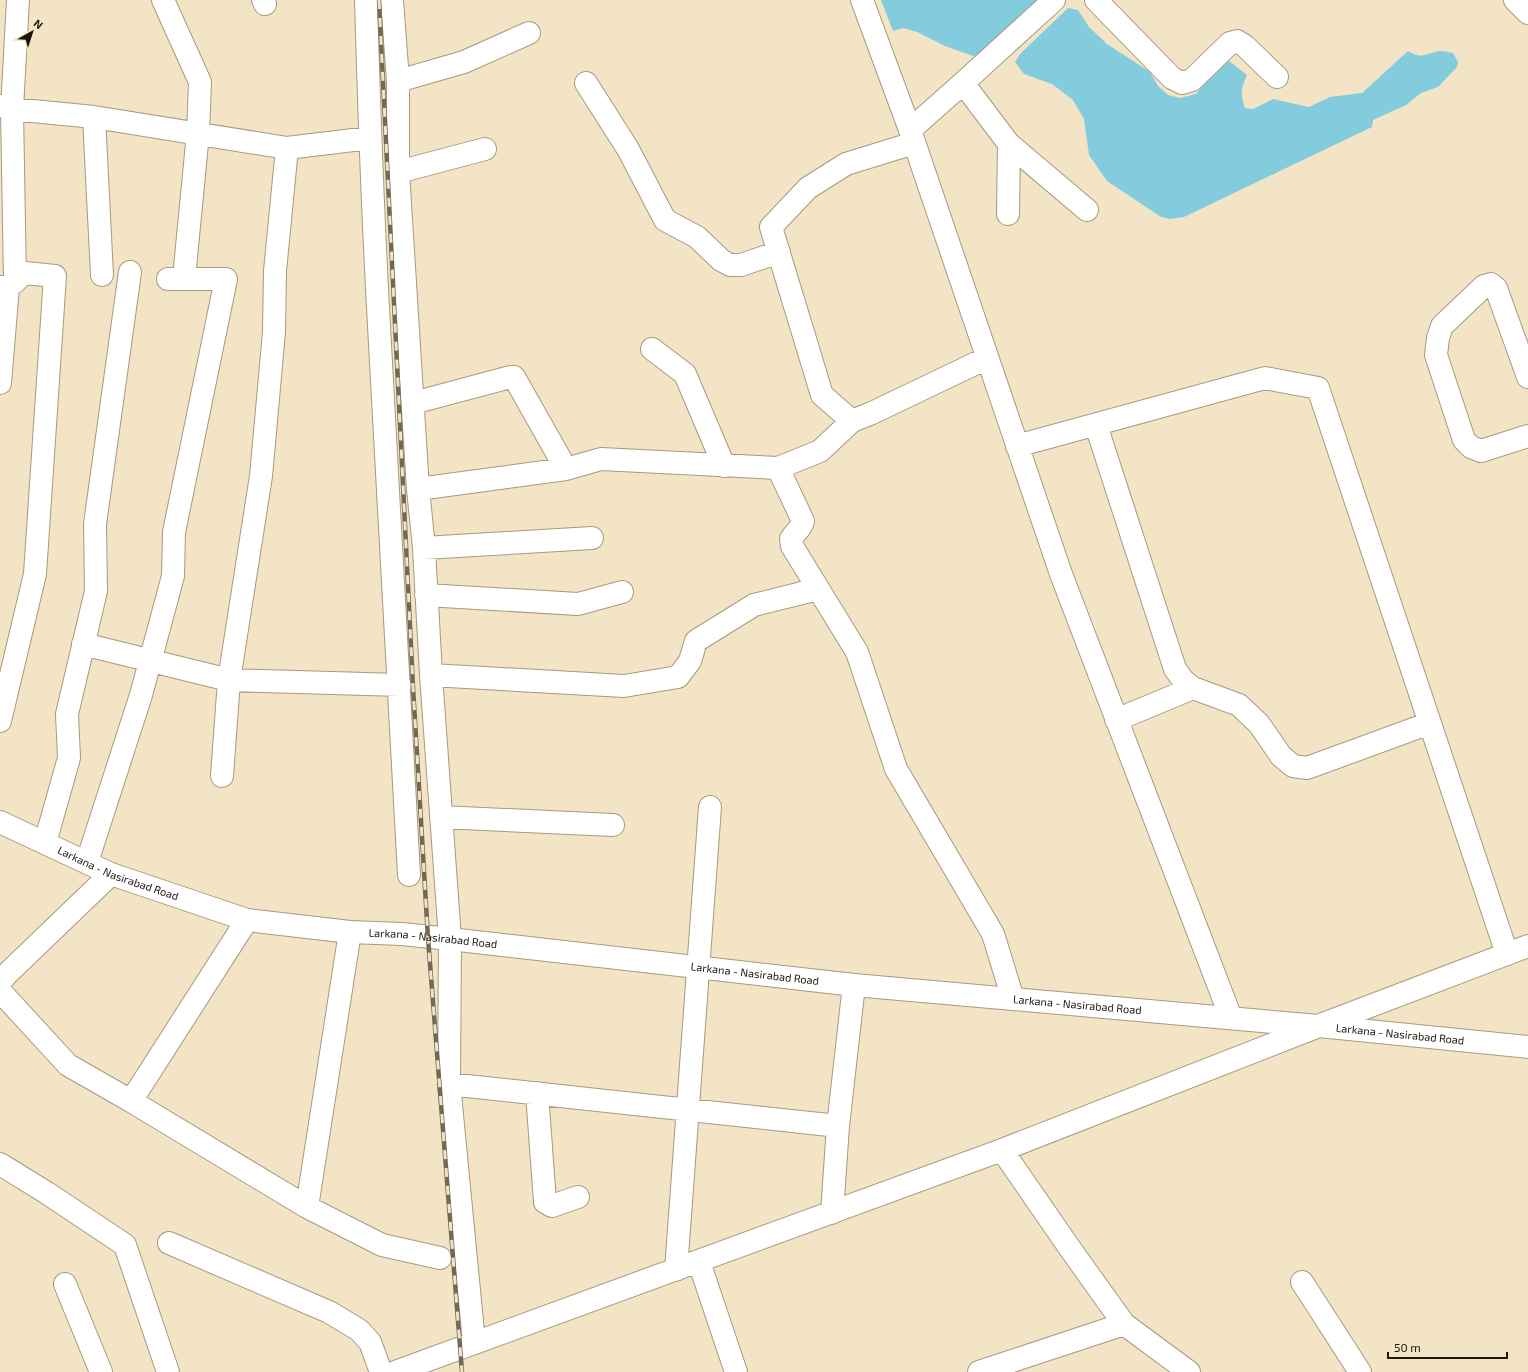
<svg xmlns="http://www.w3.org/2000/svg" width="1528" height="1372" font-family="'Exo 2',sans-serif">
	<rect width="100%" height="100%" fill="#f2e4c5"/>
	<path fill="#82ccde" d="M881,0H1045L992,49L973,56L945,46L917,32L903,28L893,31Z
		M1068,8L1078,10L1089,27L1107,44L1150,72L1158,86L1168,95L1180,98L1196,94L1216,69L1229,61L1247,75C1241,88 1240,94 1245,108L1253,109L1273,99L1309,107L1330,97L1362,93L1408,51C1424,60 1425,53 1440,51C1444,51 1449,52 1453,53L1458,62L1457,67L1438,87L1421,93L1406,105L1373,120L1372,127L1184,217L1170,219L1161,217L1107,181L1089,155L1084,119L1073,100L1052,84L1024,74L1015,62L1021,53Z"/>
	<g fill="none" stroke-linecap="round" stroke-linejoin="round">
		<defs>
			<path id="minor" d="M163,0L200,82L198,133L184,278
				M263,0L265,4
				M366,0C369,109 373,217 379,326C388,509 400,692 409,875
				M392,0L398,81V172L418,489L424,548L431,675L450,939L449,1084L474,1342
				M862,0L910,130L1061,574L1231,1018
				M1096,0L1172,78L1182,83L1192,80L1230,43L1237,41L1245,46L1277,77
				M1515,0L1528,13
				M398,81L464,62L529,33
				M586,83L628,149L665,220L697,237L721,260L730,265H741L779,252
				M963,83L1009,144L1087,210
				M0,106L12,109L18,0
				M94,117L102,275
				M910,130L963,83L1054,0
				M398,172L485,149
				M1008,214L1009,144
				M15,282L12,109L94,117L287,148L370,138
				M0,287H8L0,383
				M652,349L685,374L724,466
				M1528,377L1496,288L1491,284L1484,286L1442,326L1438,338L1436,355L1464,440L1471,447L1481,451L1528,436
				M413,403L510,377H514L566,469
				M852,421L822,395L771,227L808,188L846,164L914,143
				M1096,425L1175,669L1183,680L1193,688L1239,705L1259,724L1281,756L1293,766L1307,768L1430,723
				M1017,446L1265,378L1318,388L1507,954
				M778,468L803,521C801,529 795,532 791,539L792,546L857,652L896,769L993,934L1013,999
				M418,489L566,469L601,459L778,468L820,451L852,421L872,413L987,358
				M424,548L592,538
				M426,595L578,604L622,592
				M83,644L229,680L400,685
				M431,675L624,686L678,677L690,661L696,641L754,605L818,589
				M1116,720L1193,688
				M0,721L35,574L55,276L25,273L8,287
				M222,776L229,680L261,476L274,332L275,271L287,148
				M441,817L613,825
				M45,843L69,758L67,714L96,591L95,524L130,272
				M87,862L141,695L173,576L174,532L226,279H168
				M0,982L9,972L111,874
				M0,991L68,1065L131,1101L307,1207L382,1245L440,1258
				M449,1084L838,1126
				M537,1093L545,1202L552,1206L578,1197
				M131,1101L247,920
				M1002,1150L1071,1250L1124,1324L1189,1372
				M0,1164L47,1193L125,1245L168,1372
				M307,1207L350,932
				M832,1213L838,1126L854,985
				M169,1243L329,1312L359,1330L370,1342L381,1372
				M699,1262L736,1372
				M676,1270L710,807
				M1302,1282L1360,1372
				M65,1284L101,1372
				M395,1372L1002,1150L1319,1026
				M979,1372L1124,1324"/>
			<g id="major">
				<path id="s1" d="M0,822L111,874L247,920L350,932L402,934L450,939L854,985L1319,1026L1528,1047"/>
				<path d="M1323,1024L1528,946"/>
			</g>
		</defs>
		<use href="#minor" stroke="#a79a7d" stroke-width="24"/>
		<use href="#major" stroke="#a79a7d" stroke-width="24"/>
		<use href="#minor" stroke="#fff" stroke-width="22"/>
		<use href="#major" stroke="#fff" stroke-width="22"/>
		<defs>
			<path id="rail" d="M379,0L413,687L428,938L462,1372"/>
		</defs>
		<use href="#rail" stroke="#716956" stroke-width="4.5"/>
		<use href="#rail" stroke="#f2e4c5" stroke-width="3" stroke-dasharray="9" stroke-linecap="butt"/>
	</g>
	<g text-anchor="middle" stroke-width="4" stroke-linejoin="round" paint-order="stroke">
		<g font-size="11" fill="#1a160b" stroke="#f2e4c5">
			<text dy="4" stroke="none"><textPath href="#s1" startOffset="129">Larkana - Nasirabad Road</textPath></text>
			<text dy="4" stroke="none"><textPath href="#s1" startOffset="453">Larkana - Nasirabad Road</textPath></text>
			<text dy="4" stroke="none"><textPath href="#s1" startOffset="777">Larkana - Nasirabad Road</textPath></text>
			<text dy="4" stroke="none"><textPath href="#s1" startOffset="1101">Larkana - Nasirabad Road</textPath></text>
			<text dy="4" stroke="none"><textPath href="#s1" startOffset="1425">Larkana - Nasirabad Road</textPath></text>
		</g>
	</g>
	<g transform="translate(32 32) rotate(39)" stroke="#f2e4c5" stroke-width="3" paint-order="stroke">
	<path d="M0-3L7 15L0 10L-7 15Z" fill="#1a160b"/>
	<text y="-6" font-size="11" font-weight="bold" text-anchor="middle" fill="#1a160b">N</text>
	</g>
	<path d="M1388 1352v6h119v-6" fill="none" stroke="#1a160b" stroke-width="2"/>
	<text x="1394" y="1352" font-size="12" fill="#1a160b" stroke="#f2e4c5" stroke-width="3" paint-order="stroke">50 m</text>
</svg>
